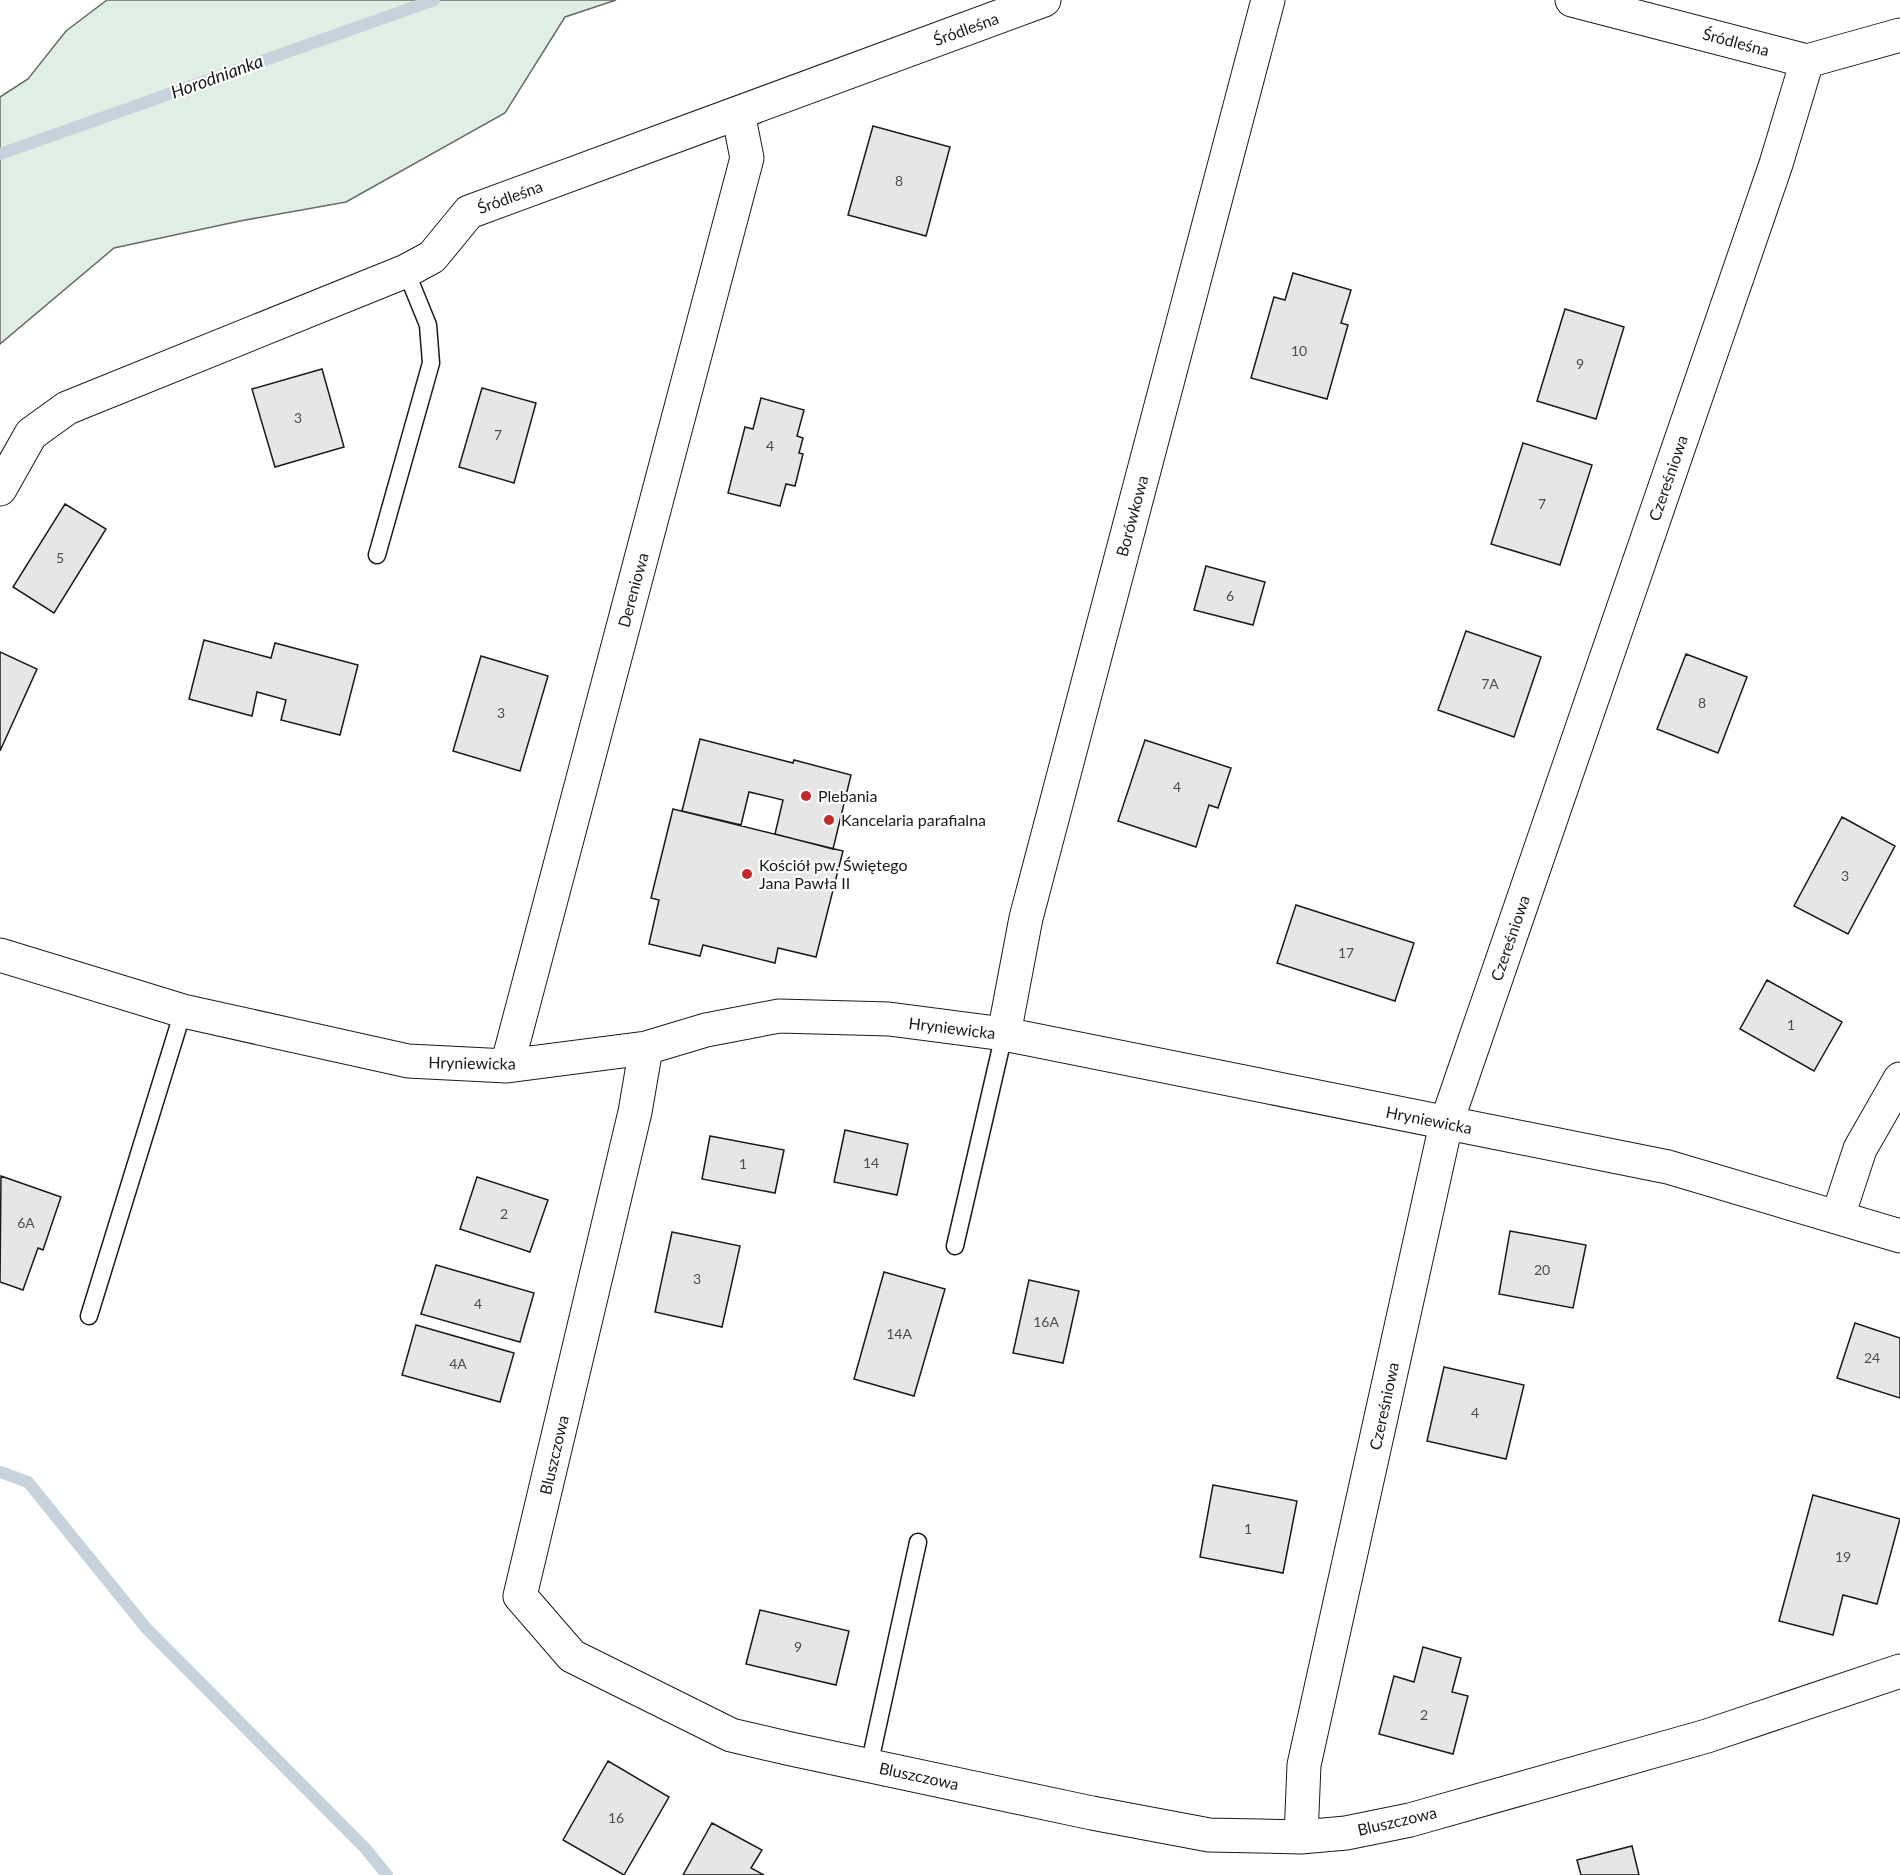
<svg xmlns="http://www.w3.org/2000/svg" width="1900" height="1875" font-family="Lato,sans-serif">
	<rect width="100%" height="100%" fill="#fff"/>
	<path fill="#e0efe3" stroke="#6a6a6a" stroke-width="1.5" d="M107,0H616L565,17L505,113L346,202L240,221L114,248L0,344V97L28,79L66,31Z"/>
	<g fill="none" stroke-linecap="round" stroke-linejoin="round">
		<path stroke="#c6d2dc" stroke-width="12" d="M0,154L434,0
			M0,1472L28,1482L146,1628L365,1848L387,1875"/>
	</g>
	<path fill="#e6e6e6" stroke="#1a1a1a" stroke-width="1.5" d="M873,126L950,147L926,236L848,215Z
		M1293,273L1351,290L1341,323L1348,325L1327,399L1251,378L1274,297L1285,300Z
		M1565,309L1624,327L1596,419L1537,401Z
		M322,369L344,447L275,467L252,389Z
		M482,388L536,403L514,483L459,467Z
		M761,398L804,410L797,436L803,438L799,453L803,454L795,486L786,484L780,506L728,493L745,427L753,429Z
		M1523,443L1592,465L1560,565L1491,544Z
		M65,504L106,529L54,613L13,587Z
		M1206,566L1265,582L1253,625L1194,610Z
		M1466,631L1541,657L1514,737L1438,710Z
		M204,640L271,658L275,643L358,665L340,735L281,720L286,700L257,692L252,716L189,699Z
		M0,652L37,669L0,751Z
		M1686,654L1747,677L1718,753L1657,729Z
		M481,656L548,676L520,771L453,751Z
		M700,739L793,763L794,760L851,775L833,849L775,834L783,800L749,792L741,825L682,811Z
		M1145,740L1231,768L1218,808L1209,805L1196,847L1118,821Z
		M673,809L843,851L816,957L778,948L775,963L703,945L700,956L649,944L659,900L651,898Z
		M1842,817L1895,846L1848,934L1794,906Z
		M1296,905L1414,943L1395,1001L1277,963Z
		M1767,980L1842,1022L1814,1071L1740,1029Z
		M845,1130L908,1144L897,1195L834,1182Z
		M710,1136L784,1150L775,1193L702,1179Z
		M1,1176L61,1197L43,1250L38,1248L23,1290L0,1282Z
		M477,1177L548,1200L530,1252L460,1229Z
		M1510,1231L1586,1245L1573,1308L1499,1294Z
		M672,1232L740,1246L722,1327L655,1312Z
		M436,1265L534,1293L520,1342L421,1314Z
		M884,1272L945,1289L914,1396L854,1379Z
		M1029,1280L1079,1291L1063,1363L1013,1353Z
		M1855,1323L1900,1338V1398L1837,1378Z
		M416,1325L514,1353L500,1402L402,1375Z
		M1444,1367L1524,1385L1506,1459L1427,1441Z
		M1213,1485L1297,1501L1283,1573L1200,1557Z
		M1813,1495L1900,1519L1877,1604L1843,1595L1833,1635L1779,1621Z
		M760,1610L849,1631L836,1685L746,1664Z
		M1423,1647L1461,1658L1452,1692L1468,1696L1453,1754L1379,1734L1394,1676L1414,1682Z
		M608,1761L669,1797L624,1875L563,1840Z
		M712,1823L762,1850L751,1868L764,1875H683Z
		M1632,1846L1639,1875H1581L1577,1860Z"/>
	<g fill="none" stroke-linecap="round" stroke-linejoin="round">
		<defs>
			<path id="lane" d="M377,555L431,363L428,325L406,271
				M955,1246L1004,1034
				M89,1316L183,1011
				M869,1766L918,1542"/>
			<path id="street" d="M1572,0L1807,61L1900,35
				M0,489L31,434L67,408L406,271L432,257L469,212L1044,0
				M0,955L183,1011L408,1061L507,1066L646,1048L706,1030L779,1016L889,1019L1004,1034L1668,1167L1900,1236
				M1004,1034L1026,918L1268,0
				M646,1048L635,1112L520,1596L572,1656L731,1735L791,1749L1092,1813L1209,1835L1301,1837L1346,1833L1410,1820L1707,1736L1900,1671
				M507,1066L747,158L738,113
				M1838,1216L1860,1149L1900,1079
				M1301,1837L1304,1765L1446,1124L1776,164L1807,61"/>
		</defs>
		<use href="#lane" stroke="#1a1a1a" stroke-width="19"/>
		<use href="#street" stroke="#1a1a1a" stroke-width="35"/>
		<use href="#lane" stroke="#fff" stroke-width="16"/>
		<use href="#street" stroke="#fff" stroke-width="33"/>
	</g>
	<g fill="#c62828" stroke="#fff" stroke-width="2">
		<circle cx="806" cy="796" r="6"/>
		<circle cx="829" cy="820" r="6"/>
		<circle cx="747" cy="874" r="6"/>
	</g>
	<g text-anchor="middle" stroke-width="4.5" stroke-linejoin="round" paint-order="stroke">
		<g font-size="14" fill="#4d4d4d">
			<text x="899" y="186">8</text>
			<text x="1299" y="356">10</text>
			<text x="1580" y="369">9</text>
			<text x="298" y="423">3</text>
			<text x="498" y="440">7</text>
			<text x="770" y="451">4</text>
			<text x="1542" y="509">7</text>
			<text x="60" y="563">5</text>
			<text x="1230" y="601">6</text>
			<text x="1490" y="689">7A</text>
			<text x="1702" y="708">8</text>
			<text x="501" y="718">3</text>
			<text x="1177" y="792">4</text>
			<text x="1845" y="881">3</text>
			<text x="1346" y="958">17</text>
			<text x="1791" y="1030">1</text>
			<text x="871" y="1168">14</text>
			<text x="743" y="1169">1</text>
			<text x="504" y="1219">2</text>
			<text x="26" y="1228">6A</text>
			<text x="1542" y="1275">20</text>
			<text x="697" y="1284">3</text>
			<text x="478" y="1309">4</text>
			<text x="1046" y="1327">16A</text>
			<text x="899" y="1339">14A</text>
			<text x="1872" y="1363">24</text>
			<text x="458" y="1369">4A</text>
			<text x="1475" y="1418">4</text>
			<text x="1248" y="1534">1</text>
			<text x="1843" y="1562">19</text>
			<text x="798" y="1652">9</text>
			<text x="1424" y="1720">2</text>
			<text x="616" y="1823">16</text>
		</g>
		<g font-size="16" fill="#1a1a1a" stroke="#fff">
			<text transform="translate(966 29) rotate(-20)" y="6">Śródleśna</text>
			<text transform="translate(1736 42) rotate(15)" y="6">Śródleśna</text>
			<text transform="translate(510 197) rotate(-20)" y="6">Śródleśna</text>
			<text transform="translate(1668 478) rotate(-71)" y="6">Czereśniowa</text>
			<text transform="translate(1132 516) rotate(-75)" y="6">Borówkowa</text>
			<text transform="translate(633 590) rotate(-75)" y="6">Dereniowa</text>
			<text transform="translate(1510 938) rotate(-71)" y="6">Czereśniowa</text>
			<text transform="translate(952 1028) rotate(7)" y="6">Hryniewicka</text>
			<text transform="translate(472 1063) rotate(1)" y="6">Hryniewicka</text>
			<text transform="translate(1429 1120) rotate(11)" y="6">Hryniewicka</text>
			<text transform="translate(1384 1406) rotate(-78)" y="6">Czereśniowa</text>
			<text transform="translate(554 1455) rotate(-77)" y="6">Bluszczowa</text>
			<text transform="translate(919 1776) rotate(12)" y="6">Bluszczowa</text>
			<text transform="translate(1397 1821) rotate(-13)" y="6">Bluszczowa</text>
		</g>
		<g font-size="16" fill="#1a1a1a" stroke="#fff" text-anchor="start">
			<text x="818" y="802">Plebania</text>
			<text x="841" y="826">Kancelaria parafialna</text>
			<text x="759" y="871">Kościół pw. Świętego<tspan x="759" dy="18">Jana Pawła II</tspan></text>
		</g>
		<g font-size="18" font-style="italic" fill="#1a1a1a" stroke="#fff">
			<text transform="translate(217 77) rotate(-20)" y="6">Horodnianka</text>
		</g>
	</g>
</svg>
